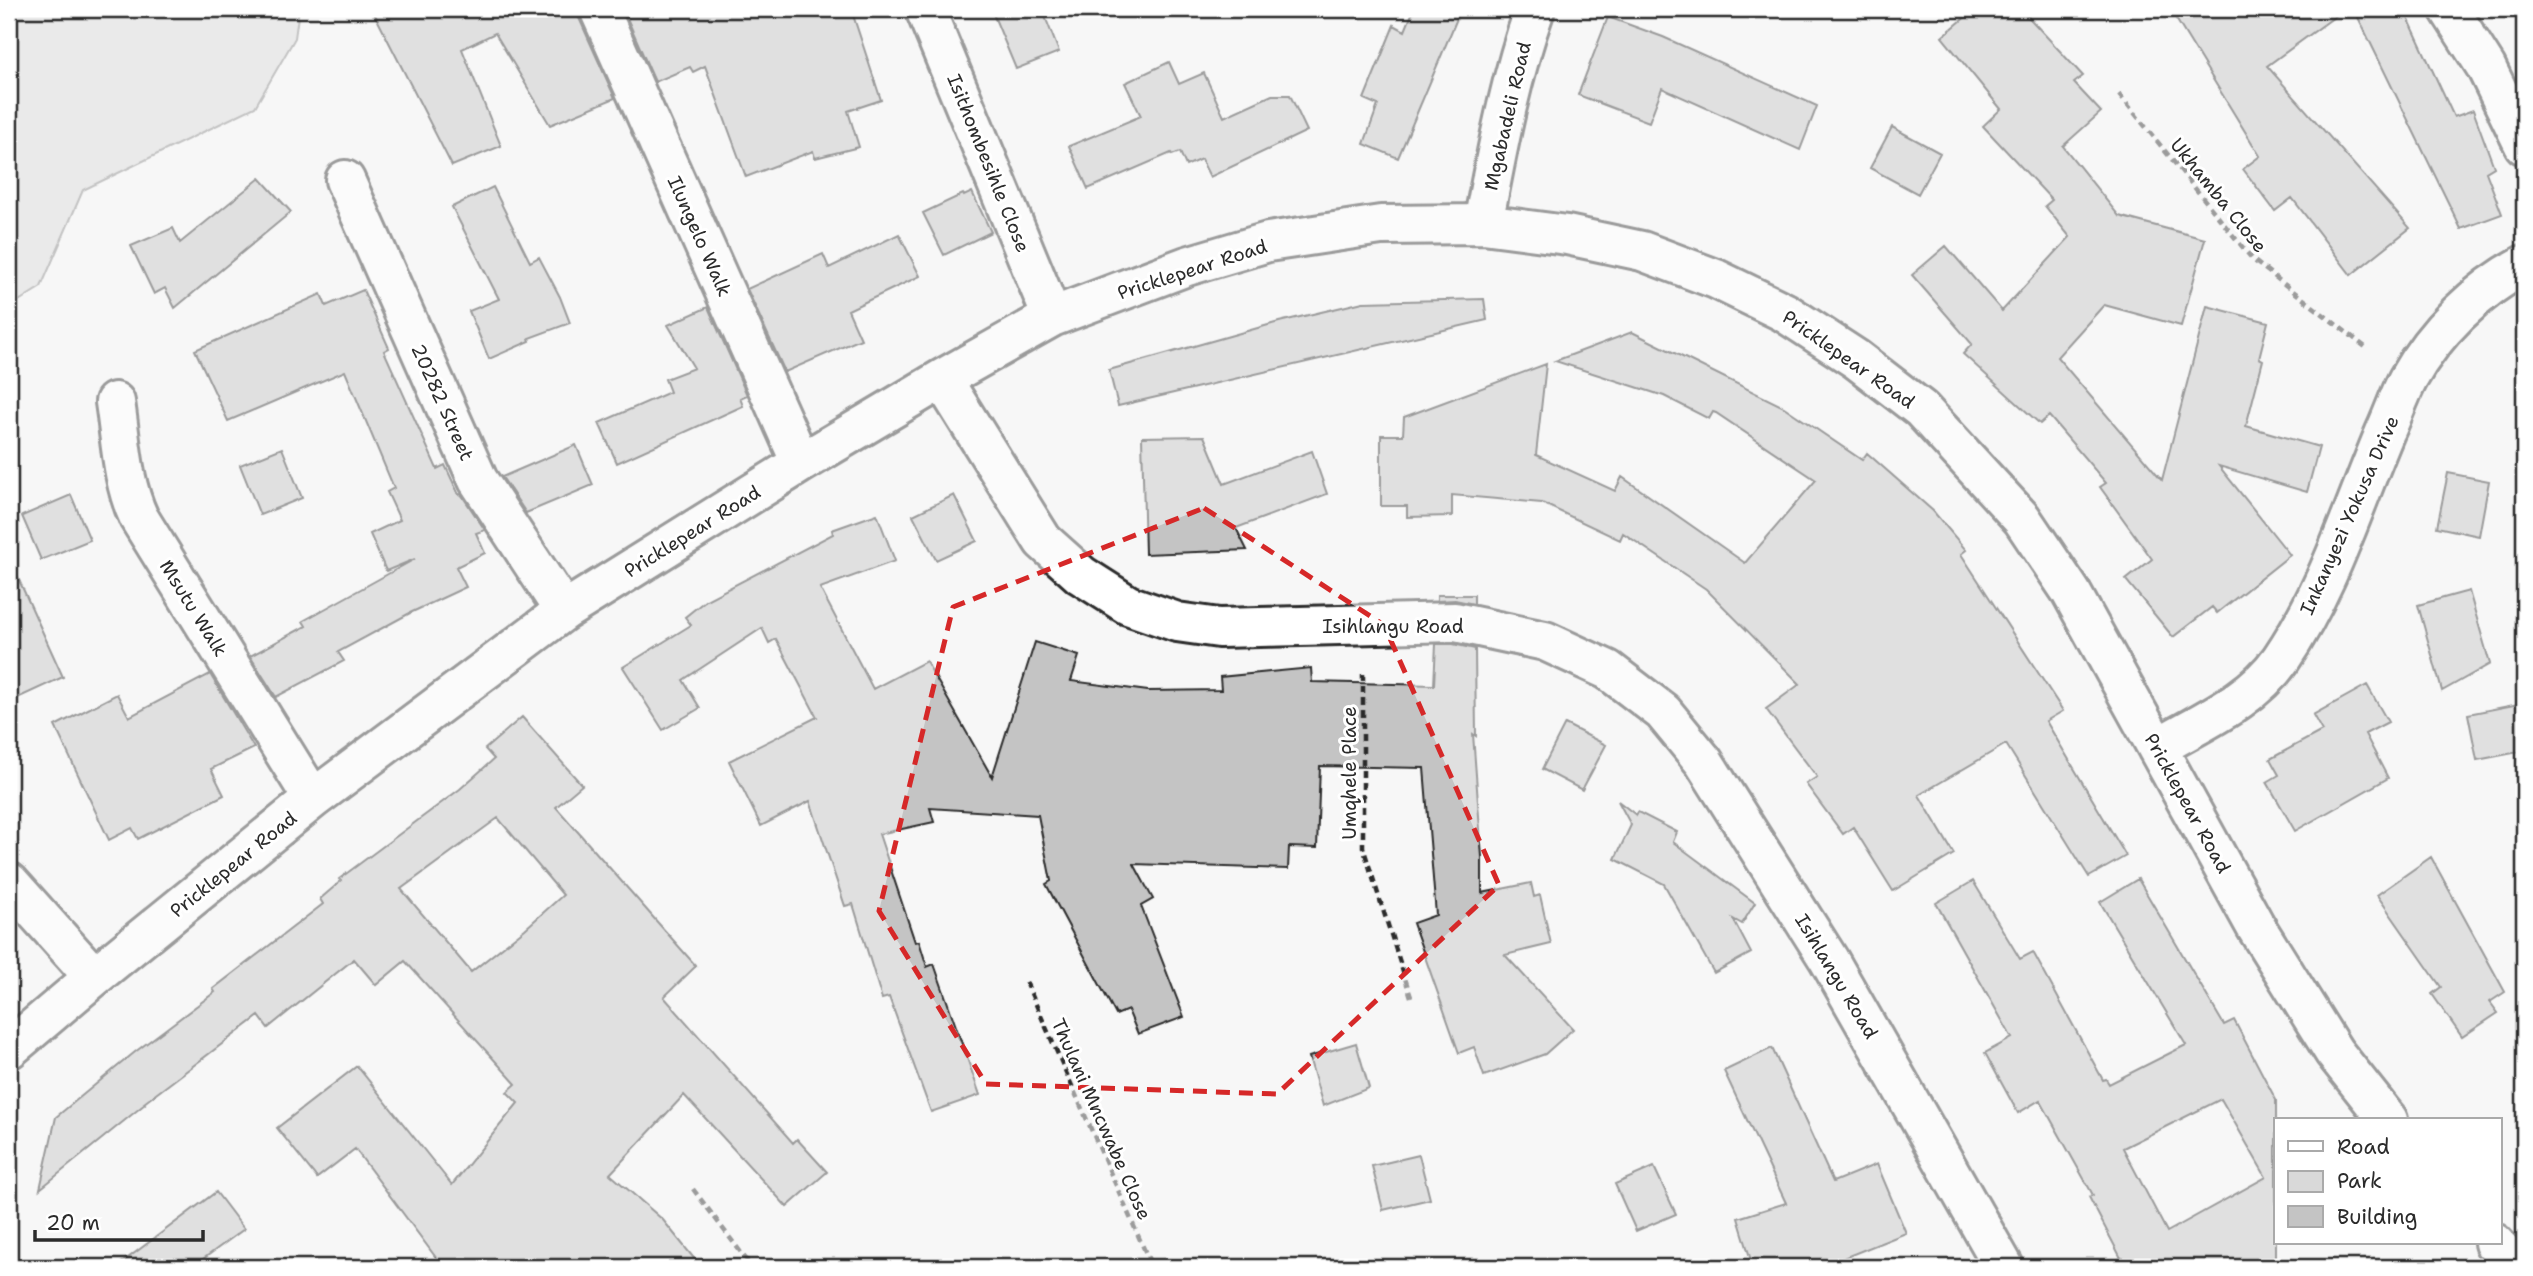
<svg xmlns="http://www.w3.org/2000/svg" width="2533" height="1276" font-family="'Shantell Sans',sans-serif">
	<rect width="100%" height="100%" fill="#f7f7f7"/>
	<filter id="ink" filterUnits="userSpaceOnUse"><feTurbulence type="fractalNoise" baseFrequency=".0143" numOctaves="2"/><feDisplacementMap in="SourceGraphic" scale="14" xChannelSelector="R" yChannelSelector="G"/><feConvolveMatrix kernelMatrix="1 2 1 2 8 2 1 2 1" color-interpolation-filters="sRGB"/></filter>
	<g filter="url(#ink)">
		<path fill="#d9d9d9" stroke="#828282" stroke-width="2" d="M9,9H299L295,38L255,107L83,190L41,287L9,307Z"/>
		<path fill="#c4c4c4" stroke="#2b2b2b" stroke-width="2" fill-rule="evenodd" d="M372,9H577L579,18L615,98L550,125L495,33L462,49L501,146L452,166Z
			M623,9H851L881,100L848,111L859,147L815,158L813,151L746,177L705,66L693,72L690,67L655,82Z
			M991,9H1042L1059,52L1016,69Z
			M1414,9H1461L1398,158L1364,144L1378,105L1364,99L1394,25L1405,31Z
			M1975,9H2021L2083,76L2074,83L2101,112L2063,146L2119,216L2205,239L2181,326L2104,305L2057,357L2162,480L2207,306L2268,322L2259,358L2263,360L2246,426L2319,447L2307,492L2219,466L2290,555L2217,613L2212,607L2173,637L2126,580L2152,559L2100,487L2106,483L2049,416L2040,424L1963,354L1972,344L1912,275L1946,246L2002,311L2070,237L2045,206L2052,200L1983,126L2001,109L1942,37Z
			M2170,9H2345L2267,66L2410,228L2351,275L2292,198L2275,211L2243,169L2260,156Z
			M2354,9H2404L2454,117L2473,110L2494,167L2486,172L2502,214L2461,229Z
			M1608,17L1663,37L1817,106L1800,150L1662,88L1649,122L1578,95Z
			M1169,62L1179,84L1204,73L1224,117L1272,95H1290L1307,131L1210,177L1201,159L1186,166L1180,152L1172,155L1171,153L1088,189L1069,146L1141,116L1125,83Z
			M1892,127L1940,153L1918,194L1870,168Z
			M260,178L291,212L175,308L165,288L154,294L131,246L173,228L180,243Z
			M493,187L530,262L539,257L560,297L570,323L529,338L530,341L489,359L469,311L499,299L452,207Z
			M972,192L991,232L944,255L923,213L963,194L964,196Z
			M899,234L920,276L848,310L861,339L785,372L747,289L823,254L829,268Z
			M363,290L389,348L384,351L437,469L445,465L459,495L461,494L485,530L476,533L485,553L456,567L466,587L410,613L338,652L344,661L276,697L250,656L306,626L303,621L415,559L386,571L370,534L400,520L387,492L394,488L345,371L228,421L195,350L321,294L326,306Z
			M1484,299L1487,320L1118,406L1109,370L1279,322L1363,302Z
			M708,307L747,395L740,398L743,406L617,463L599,423L670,392L665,379L694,368L668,325Z
			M1632,332L1784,407L1862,460L1867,453L1933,511L1966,550L1961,554L2063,711L2046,721L2126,856L2089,877L2006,744L1919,795L1954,854L1893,891L1853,827L1843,834L1806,784L1817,777L1766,709L1800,684L1706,589L1623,533L1620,540L1542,503L1452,495V516L1407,517V506H1381V435H1403L1404,417L1546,364L1536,455L1615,491L1622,477L1745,563L1816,480L1716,413L1713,412L1709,419L1664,396L1555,361Z
			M1204,436L1224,484L1312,451L1327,494L1236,528L1247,550L1145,554L1142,437Z
			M576,445L593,485L526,513L502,477Z
			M282,448L302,498L260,515L240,465Z
			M2448,473L2489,481L2479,536L2437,527Z
			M71,495L90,540L41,560L22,516Z
			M954,495L977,541L936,560L913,515Z
			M877,514L895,561L820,588L873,689L926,661L992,777L1035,642L1079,656L1071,681L1148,691L1221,690L1220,677L1311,668L1312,682L1434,685L1436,644H1453L1475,649L1476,736L1473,734L1482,857V893L1531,883L1534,897L1540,895L1551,944L1505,955L1573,1029L1545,1054L1484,1076L1474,1047L1459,1053L1413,923L1436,915L1424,768L1320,766L1317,848L1289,847L1288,869L1134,864L1153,899L1141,906L1184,1017L1138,1034L1128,1010L1116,1015L1046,884L1051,881L1038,815L930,808L934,822L879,834L915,942L919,941L927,967L934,964L980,1095L931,1112L889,997L882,999L853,904L845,906L810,801L761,826L729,761L817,717L776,639L769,643L762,628L683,680L700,708L663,730L623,667L691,625L685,617L706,600L833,534L832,530Z
			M9,558L63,677L9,702Z
			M2469,591L2490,664L2442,691L2418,605Z
			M1437,595H1474V604L1455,600L1437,601Z
			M210,674L254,748L211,769L224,795L138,839L132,828L109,840L55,726L117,694L129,717Z
			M2367,685L2388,722L2365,734L2388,778L2295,831L2267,782L2279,775L2270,759L2322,731L2313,715Z
			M2524,703V751L2477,760L2468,714Z
			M522,717L582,785L556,807L696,966L664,997L793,1143L797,1139L827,1172L787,1207L684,1095L610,1174L663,1220L701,1267H443L355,1149L317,1178L277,1128L357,1066L452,1185L518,1103L507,1092L516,1084L405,961L376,985L354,959L268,1028L259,1016L144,1103L145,1104L40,1189L56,1117L135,1052L215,992L213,989L323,904L320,899L341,881L339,879L460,789L494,759L485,749ZM498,818L563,895L525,929L471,972L401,889Z
			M1565,724L1606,745L1582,790L1542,769Z
			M1618,801L1636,815L1638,812L1677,832L1673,842L1755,903L1742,924L1733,919L1751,953L1714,973L1664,884L1615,859L1631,825Z
			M2431,857L2505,992L2490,1002L2498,1013L2462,1037L2432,994L2441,987L2377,895Z
			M2138,879L2224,1025L2234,1020L2276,1100V1267H2103L2121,1258L2089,1197L2093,1195L2040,1100L2018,1113L1985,1053L2012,1038L1936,903L1973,881L2020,959L2033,952L2103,1080L2106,1079L2109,1084L2186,1045L2100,902ZM2221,1099L2266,1177L2167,1232L2123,1148Z
			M1356,1043L1369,1088L1323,1106L1309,1057Z
			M1772,1048L1833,1182L1877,1164L1906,1233L1821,1267H1753L1738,1218L1786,1203L1724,1071Z
			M1419,1155L1430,1199L1383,1210L1372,1166Z
			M1654,1167L1676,1214L1636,1231L1615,1184Z
			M216,1192L244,1229L192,1267H116Z"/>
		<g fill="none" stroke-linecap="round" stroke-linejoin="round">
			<defs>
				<path id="street" d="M599,9L801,463
					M925,9L1052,317
					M2449,9L2486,67L2524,145
					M345,180L478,480L564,611
					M1483,224C1497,151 1510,79 1535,9
					M942,379L1043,541L1081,575L1128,605L1177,622L1219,628L1455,622L1545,641L1608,670L1663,712L1704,762L1829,960L2004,1267
					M115,402C121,441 122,482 139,518L313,799
					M2157,748C2200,722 2252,701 2281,659C2328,590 2353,508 2385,432C2393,415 2399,396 2408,379C2434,332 2477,290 2524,265
					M9,882L94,977
					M9,1049L94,977L313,799L564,611L801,463L942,379L1052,317L1187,266L1268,242L1381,225L1483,224L1567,235L1642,251L1716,279L1784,312L1856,359L1921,409L2022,519L2071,592L2256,927L2334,1052L2388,1120
					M2494,1243L2517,1267"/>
			</defs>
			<use href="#street" stroke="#2b2b2b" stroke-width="44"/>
			<path stroke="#2b2b2b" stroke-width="4.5" stroke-dasharray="7 5" stroke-linecap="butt" d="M2119,94L2253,260L2368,349
				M1363,674V847L1411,997
				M1026,982L1152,1267
				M693,1189L752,1267"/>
			<use href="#street" stroke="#fff" stroke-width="38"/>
		</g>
	</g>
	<path d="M0 0H2533V1276H0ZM1204,508L1384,625L1499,885L1277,1094L986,1084L879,911L953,607Z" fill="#f7f7f7" fill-opacity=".55" fill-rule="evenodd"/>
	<path fill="none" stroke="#d62828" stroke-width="5" stroke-dasharray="14 9" stroke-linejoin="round" d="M1204,508L1384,625L1499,885L1277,1094L986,1084L879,911L953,607Z"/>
	<g text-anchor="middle" stroke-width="6" stroke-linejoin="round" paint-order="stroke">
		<g font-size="19" fill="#2b2b2b" stroke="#fff">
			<text transform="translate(1507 116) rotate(-77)" y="7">Mgabadeli Road</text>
			<text transform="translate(989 163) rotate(68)" y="7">Isithombesihle Close</text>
			<text transform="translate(2219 195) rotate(51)" y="7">Ukhamba Close</text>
			<text transform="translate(700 236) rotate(66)" y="7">Ilungelo Walk</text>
			<text transform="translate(1192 269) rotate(-18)" y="7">Pricklepear Road</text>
			<text transform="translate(1849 359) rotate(35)" y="7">Pricklepear Road</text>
			<text transform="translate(443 402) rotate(66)" y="7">20282 Street</text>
			<text transform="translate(2349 515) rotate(-66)" y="7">Inkanyezi Yokusa Drive</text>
			<text transform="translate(692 531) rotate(-32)" y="7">Pricklepear Road</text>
			<text transform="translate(194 608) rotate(58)" y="7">Msutu Walk</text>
			<text x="1393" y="633">Isihlangu Road</text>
			<text transform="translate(1349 773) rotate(-90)" y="7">Umqhele Place</text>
			<text transform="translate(2188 803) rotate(61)" y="7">Pricklepear Road</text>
			<text transform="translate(233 864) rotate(-39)" y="7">Pricklepear Road</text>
			<text transform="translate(1837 976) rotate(59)" y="7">Isihlangu Road</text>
			<text transform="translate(1102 1119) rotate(66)" y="7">Thulani Mncwabe Close</text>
		</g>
	</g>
	<rect width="2533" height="1276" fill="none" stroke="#fff" stroke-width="35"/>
	<rect x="18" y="18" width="2498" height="1241" fill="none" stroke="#2b2b2b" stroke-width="2.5" filter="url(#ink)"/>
	<rect x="2274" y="1118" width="228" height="126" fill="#ffffff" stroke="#aaaaaa" stroke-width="2"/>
	<rect x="2288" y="1141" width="35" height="10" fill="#ffffff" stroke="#aaaaaa" stroke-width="2"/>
	<text x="2337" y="1154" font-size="21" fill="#2b2b2b">Road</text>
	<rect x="2288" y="1171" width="35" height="21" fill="#d9d9d9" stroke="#aaaaaa" stroke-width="2"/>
	<text x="2337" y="1188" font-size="21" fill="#2b2b2b">Park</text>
	<rect x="2288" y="1206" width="35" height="21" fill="#c4c4c4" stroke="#aaaaaa" stroke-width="2"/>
	<text x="2337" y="1224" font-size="21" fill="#2b2b2b">Building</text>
	<path d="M35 1230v10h168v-10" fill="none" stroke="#2b2b2b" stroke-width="3.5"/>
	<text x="46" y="1230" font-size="21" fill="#2b2b2b" stroke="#ffffff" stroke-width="5" paint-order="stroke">20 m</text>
</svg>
